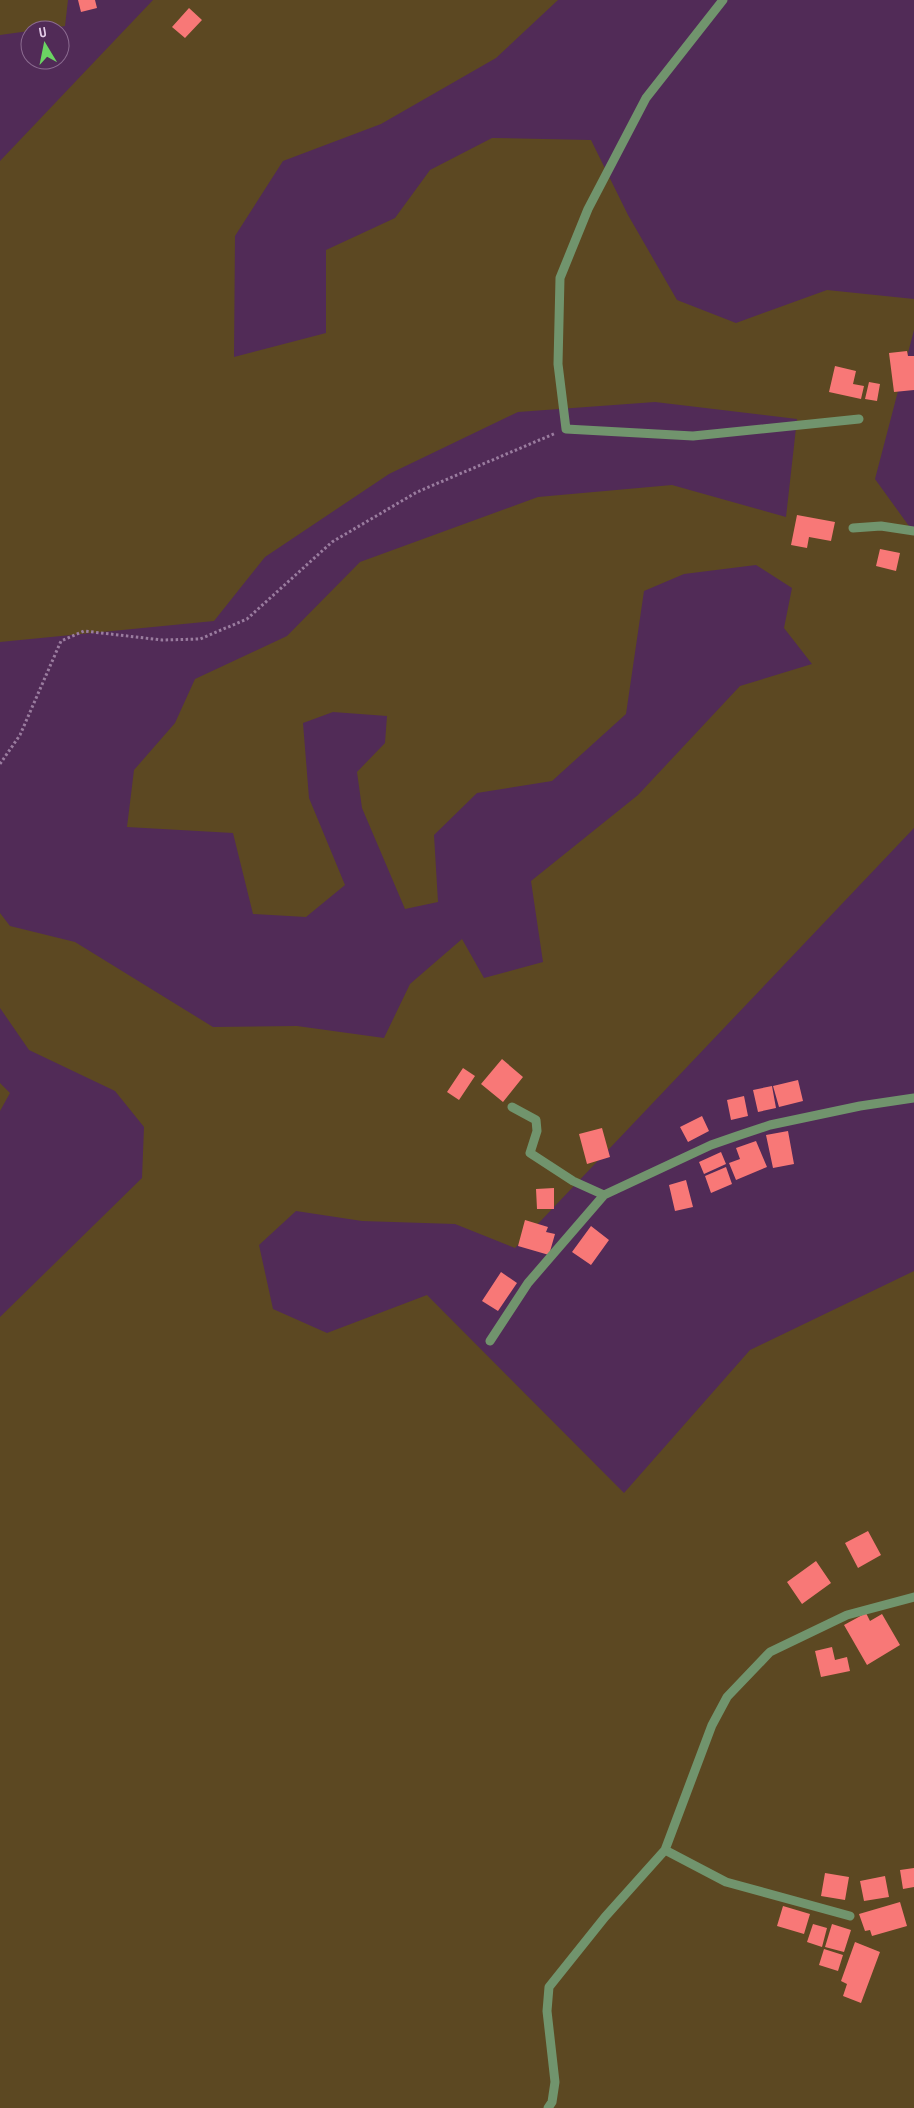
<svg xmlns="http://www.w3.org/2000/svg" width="914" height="2108" font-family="'PT Sans Narrow',sans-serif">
	<rect width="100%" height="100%" fill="#512b57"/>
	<path fill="#5c4822" d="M0,0H68L65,26L0,35Z
		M153,0H558L496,58L381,124L283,161L235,236L234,357L326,333V250L395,218L430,170L492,138L591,140L628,215L677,300L736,323L827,290L914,299V330L875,479L914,533V828L515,1248L455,1224L362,1221L296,1211L259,1245L273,1309L327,1333L427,1295L624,1493L750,1350L914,1271V2108H0V1317L142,1178L144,1127L115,1091L29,1050L0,1008V913L10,926L75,942L213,1027L297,1026L384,1038L410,984L462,939L484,978L543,962L531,881L638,795L740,686L812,664L784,628L792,588L756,565L684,574L644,591L626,714L552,781L477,793L434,835L438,902L405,909L362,808L357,772L385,743L387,716L333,712L303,723L309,798L345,885L306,917L253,914L233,833L127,827L134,770L175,723L195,679L287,636L360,562L538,497L672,485L786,517L797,419L655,402L518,412L389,474L265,557L214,621L0,642V161Z
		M0,1083L10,1093L0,1111Z"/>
	<path fill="#f87877" d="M78,0H95L97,8L81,12Z
		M189,8L202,20L185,38L172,27Z
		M907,351L908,356H914V390L894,392L889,353Z
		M835,366L856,371L853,384L864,386L861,399L829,392Z
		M869,382L880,384L877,401L865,399Z
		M797,515L835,522L831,541L809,537L807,548L791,545Z
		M880,549L900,553L896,571L876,566Z
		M502,1059L523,1077L503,1102L481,1084Z
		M463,1068L475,1076L459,1100L447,1092Z
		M798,1080L803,1101L779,1107L773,1086Z
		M772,1086L776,1108L758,1112L753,1090Z
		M744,1096L748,1116L731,1120L727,1100Z
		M702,1116L709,1131L688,1142L680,1127Z
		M602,1128L610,1157L587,1164L579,1134Z
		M788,1131L794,1164L773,1168L766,1135Z
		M756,1141L767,1167L736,1180L729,1163L740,1159L736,1148Z
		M721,1152L726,1164L704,1174L699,1162Z
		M726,1167L732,1184L711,1193L705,1176Z
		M686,1180L693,1207L675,1211L669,1185Z
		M554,1188V1209H537L536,1189Z
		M525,1220L548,1227L546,1232L555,1234L549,1255L518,1246Z
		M591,1226L609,1240L591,1265L572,1252Z
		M501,1272L517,1283L498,1311L482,1301Z
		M868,1531L881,1555L858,1568L845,1543Z
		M816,1561L831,1583L802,1604L787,1582Z
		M866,1613L870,1621L882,1614L900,1645L867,1665L844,1625Z
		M832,1647L835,1660L847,1657L850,1671L821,1677L815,1651Z
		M914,1868V1887L903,1889L900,1870Z
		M825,1873L849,1877L845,1900L821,1896Z
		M885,1876L889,1897L864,1901L860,1881Z
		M900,1902L907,1926L872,1936L870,1930L865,1931L859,1914Z
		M783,1906L810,1914L804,1934L777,1926Z
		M813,1924L827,1928L822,1947L807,1942Z
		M832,1924L851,1930L844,1952L825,1947Z
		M855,1942L880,1952L861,2003L843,1996L847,1984L841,1981Z
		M824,1949L843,1955L838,1971L819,1965Z"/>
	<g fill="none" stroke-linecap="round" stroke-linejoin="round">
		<path stroke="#9a7c9f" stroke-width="3" stroke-dasharray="2.5 2.5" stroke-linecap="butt" d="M0,764L20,735L61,641L84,631L162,640L200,639L247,619L332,542L417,492L556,433"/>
		<path stroke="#71946d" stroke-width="9" d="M723,0L646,98L588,209L560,278L558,364L566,429L693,436L859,419
			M853,528L881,526L914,531
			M512,1107L536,1120L537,1131L530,1153L573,1181L604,1195
			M490,1341L528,1283L604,1195L711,1145L737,1136L770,1125L860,1106L914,1098
			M665,1850L726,1882L850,1916
			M548,2108L552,2102L555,2082L547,2011L549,1987L605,1917L665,1850L712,1725L727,1697L770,1652L847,1615L914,1597"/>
	</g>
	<g transform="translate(45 45) rotate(350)"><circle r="24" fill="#512b57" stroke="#8c6c91"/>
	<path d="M0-4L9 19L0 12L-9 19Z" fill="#6bd363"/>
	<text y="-8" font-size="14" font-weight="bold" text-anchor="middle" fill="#e5cee9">U</text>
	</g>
</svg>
